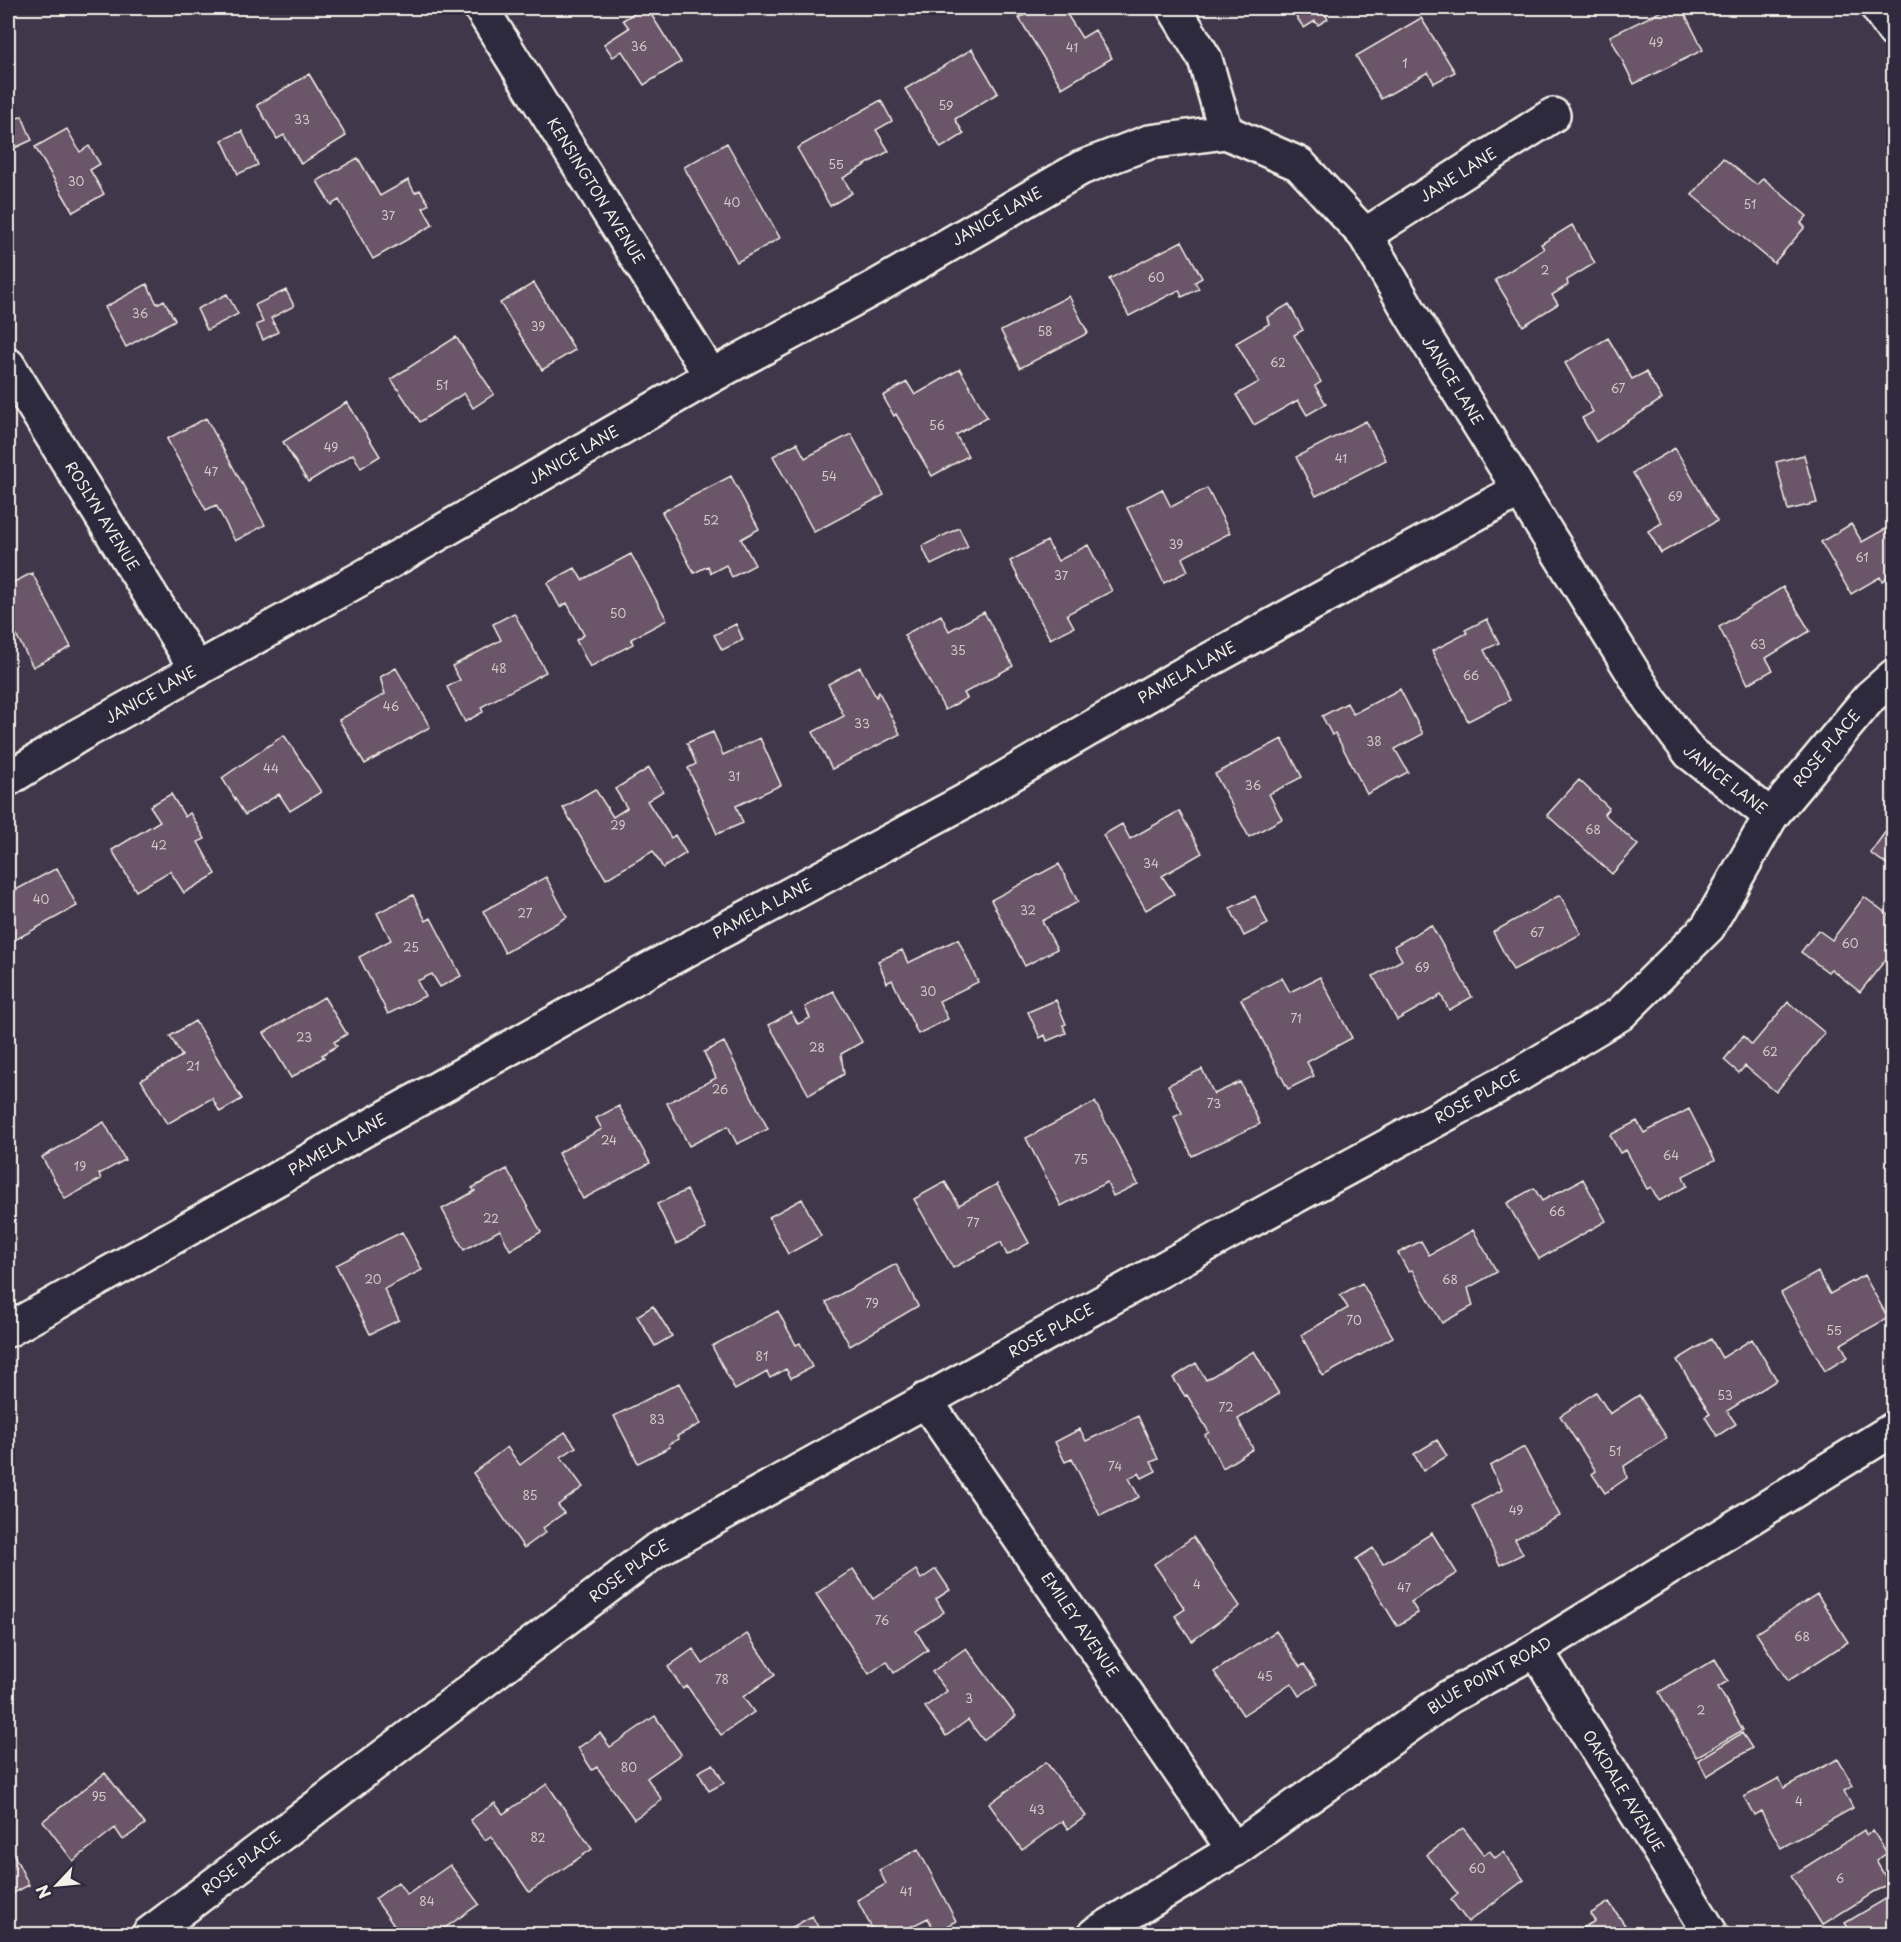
<svg xmlns="http://www.w3.org/2000/svg" width="1901" height="1942" font-family="'Playpen Sans',sans-serif">
	<rect width="100%" height="100%" fill="#41374a"/>
	<filter id="ink" filterUnits="userSpaceOnUse"><feTurbulence type="fractalNoise" baseFrequency=".0167" numOctaves="2"/><feDisplacementMap in="SourceGraphic" scale="12" xChannelSelector="R" yChannelSelector="G"/><feConvolveMatrix kernelMatrix="1 2 1 2 8 2 1 2 1" color-interpolation-filters="sRGB"/></filter>
	<g filter="url(#ink)">
		<path fill="#6b5569" stroke="#f4f1e8" stroke-width="1.5" d="M642,8H647L681,62L644,85L622,51L613,57L604,44L629,28L623,20Z
			M1036,8H1063L1082,38L1095,30L1112,58L1062,88L1019,18Z
			M1290,8H1334L1325,14L1328,19L1318,25L1315,21L1304,28Z
			M1668,8H1682L1703,50L1634,84L1610,36Z
			M1421,18L1455,72L1434,83L1428,72L1381,99L1356,56Z
			M972,49L998,93L955,119L964,134L941,148L905,89Z
			M309,74L346,136L301,164L284,135L277,139L257,105Z
			M881,100L892,121L876,130L889,151L843,178L852,193L830,206L797,148Z
			M22,116L32,140L8,151V122Z
			M67,129L80,152L89,146L100,164L90,170L104,194L73,212L35,147Z
			M242,131L258,165L238,174L222,140Z
			M727,143L780,238L737,262L684,167Z
			M358,158L380,196L408,180L415,193L420,190L429,204L423,208L433,225L373,259L339,200L331,205L317,181Z
			M1723,158L1757,185L1763,178L1807,216L1801,223L1805,227L1774,263L1692,195Z
			M1572,225L1595,263L1567,280L1568,285L1552,295L1558,304L1523,326L1495,280L1544,249L1541,244Z
			M1182,241L1202,278L1195,282L1199,289L1182,297L1179,290L1129,316L1109,279Z
			M534,283L575,350L542,370L500,303Z
			M147,284L157,304L164,300L175,320L126,347L105,307Z
			M286,290L294,306L271,318L278,332L263,340L256,325L263,322L255,305Z
			M227,294L238,314L207,330L197,309Z
			M1069,296L1088,333L1020,368L1001,331Z
			M1289,304L1303,330L1294,335L1321,382L1315,386L1326,404L1307,415L1298,400L1254,425L1236,395L1259,382L1236,343L1269,324L1267,317Z
			M456,337L494,394L473,408L464,393L420,422L391,379Z
			M1608,338L1632,379L1646,372L1662,399L1596,442L1582,418L1593,412L1565,363Z
			M960,369L987,417L956,435L968,456L932,476L896,414L894,416L883,396L907,382L915,395Z
			M347,402L380,456L361,468L353,454L308,482L283,442Z
			M206,418L265,525L235,541L216,505L206,510L167,439Z
			M1366,421L1386,460L1316,496L1296,457Z
			M851,434L884,495L814,532L773,456L797,443L805,458Z
			M1675,448L1717,521L1661,553L1648,531L1662,523L1633,473Z
			M1804,455L1817,503L1788,510L1776,462Z
			M731,476L759,529L741,539L755,565L732,577L726,565L711,573L708,566L694,573L662,512Z
			M1207,488L1230,533L1182,558L1188,571L1164,583L1127,508L1162,489L1171,507Z
			M1851,524L1862,542L1894,524V574L1882,581L1880,577L1851,594L1821,542Z
			M959,528L968,547L931,565L922,546Z
			M1047,541L1058,561L1088,545L1112,591L1067,614L1074,627L1050,639L1010,561Z
			M631,554L667,620L631,639L633,644L590,667L576,640L584,635L567,603L560,607L547,583L575,568L582,580Z
			M32,573L71,647L33,667L11,625L8,627V585Z
			M1783,587L1810,631L1766,658L1773,670L1748,684L1719,627Z
			M984,612L1013,666L964,693L967,698L945,710L904,635L941,615L949,631Z
			M514,613L546,672L481,707L483,712L465,722L447,687L460,680L452,666L501,640L493,624Z
			M1487,619L1499,643L1484,650L1510,700L1468,721L1432,651L1467,633L1465,630Z
			M736,624L743,640L722,650L714,635Z
			M860,667L876,697L879,692L900,734L832,769L813,732L844,716L828,684Z
			M396,668L430,727L365,764L339,720L385,694L380,677Z
			M1400,689L1423,734L1395,749L1408,772L1367,794L1335,733L1332,735L1322,716L1347,703L1353,714Z
			M713,732L723,755L760,738L781,785L736,806L743,823L717,834L688,768L696,764L687,743Z
			M284,735L321,792L290,811L279,794L245,815L222,778Z
			M1282,739L1302,777L1269,794L1282,819L1249,837L1215,774Z
			M649,768L663,791L647,801L671,838L675,835L686,853L663,868L653,851L606,879L563,808L595,789L613,817L627,808L615,789Z
			M1579,780L1609,808L1604,814L1638,845L1612,874L1547,815Z
			M171,794L185,817L190,813L205,839L198,842L216,874L184,893L170,871L136,891L112,850L160,821L150,806Z
			M1179,811L1202,853L1162,876L1174,894L1146,910L1103,835L1122,824L1130,839Z
			M1886,831L1894,836V869L1870,853Z
			M1059,864L1078,902L1042,921L1057,949L1025,966L991,900Z
			M57,868L77,906L13,941L8,931V894Z
			M546,877L567,917L505,953L483,911Z
			M413,895L426,921L431,918L461,976L440,987L432,974L417,981L425,996L388,1014L359,957L391,940L377,913Z
			M1560,895L1581,934L1513,970L1493,932Z
			M1255,896L1268,924L1244,936L1230,908Z
			M1864,897L1894,919V949L1860,992L1831,969L1828,972L1801,952L1818,930L1832,940Z
			M1431,925L1472,997L1449,1010L1441,995L1397,1020L1373,976L1402,960L1394,946Z
			M958,939L978,982L939,1001L948,1019L918,1034L892,980L887,983L878,961L902,950L908,963Z
			M1320,977L1352,1038L1307,1062L1314,1076L1288,1089L1241,999L1282,978L1290,992Z
			M833,991L862,1042L841,1054L844,1074L809,1095L769,1025L791,1012L798,1024L810,1018L805,1007Z
			M324,997L347,1034L334,1042L337,1046L322,1055L324,1057L291,1078L264,1033Z
			M1056,1000L1066,1024L1063,1025L1066,1033L1047,1041L1045,1035L1040,1038L1028,1012Z
			M1788,1002L1825,1033L1776,1092L1745,1066L1739,1073L1724,1060L1743,1036L1752,1045Z
			M195,1021L242,1099L220,1112L212,1098L167,1124L141,1080L182,1056L170,1036Z
			M724,1042L768,1129L737,1144L728,1126L689,1146L667,1103L716,1078L704,1052Z
			M1202,1069L1214,1094L1240,1082L1260,1124L1192,1156L1174,1117L1182,1113L1168,1085Z
			M1095,1102L1138,1184L1113,1196L1107,1182L1061,1206L1026,1138Z
			M619,1106L650,1163L583,1199L558,1153L602,1129L596,1118Z
			M1689,1109L1715,1160L1683,1176L1687,1186L1659,1201L1651,1187L1647,1189L1626,1150L1620,1153L1610,1135L1637,1121L1644,1133Z
			M104,1122L125,1160L99,1174L101,1179L65,1199L42,1157Z
			M507,1169L541,1232L510,1250L500,1230L464,1250L442,1209L475,1191L472,1188Z
			M1583,1179L1606,1221L1539,1259L1507,1203L1534,1188L1542,1201Z
			M945,1182L959,1205L997,1184L1029,1243L1007,1255L1001,1242L953,1268L914,1199Z
			M687,1190L706,1229L676,1244L657,1204Z
			M802,1199L821,1236L788,1254L769,1217Z
			M1473,1230L1497,1272L1468,1288L1473,1306L1442,1323L1412,1270L1408,1271L1398,1253L1421,1241L1429,1255Z
			M402,1232L422,1270L384,1289L399,1320L370,1334L336,1265Z
			M896,1264L918,1306L850,1346L826,1302Z
			M1818,1272L1830,1294L1864,1275L1888,1318L1841,1344L1848,1357L1825,1371L1781,1293Z
			M1362,1283L1393,1337L1323,1376L1301,1335L1348,1308L1340,1295Z
			M653,1306L672,1336L655,1346L637,1316Z
			M778,1311L796,1345L800,1343L812,1367L791,1378L786,1369L770,1378L767,1372L735,1390L712,1346Z
			M1711,1339L1722,1358L1752,1339L1777,1380L1727,1411L1736,1424L1717,1436L1705,1417L1710,1414L1677,1360Z
			M1254,1351L1279,1394L1238,1419L1253,1449L1223,1468L1205,1435L1209,1432L1187,1395L1185,1396L1173,1378L1196,1363L1206,1380Z
			M679,1383L700,1424L677,1436L679,1439L669,1444L670,1447L638,1463L614,1416Z
			M1596,1392L1610,1414L1639,1395L1667,1438L1624,1466L1627,1478L1605,1493L1592,1474L1596,1471L1560,1416Z
			M1138,1416L1158,1459L1151,1462L1156,1471L1142,1478L1139,1473L1129,1478L1139,1497L1100,1516L1072,1459L1065,1462L1055,1442L1080,1429L1086,1441Z
			M565,1432L576,1447L561,1457L583,1487L558,1505L564,1513L543,1528L546,1532L524,1548L473,1473L507,1447L520,1465Z
			M1437,1440L1447,1456L1423,1471L1414,1454Z
			M1524,1447L1560,1516L1515,1539L1523,1554L1500,1565L1472,1506L1502,1490L1490,1466Z
			M1432,1533L1457,1573L1411,1602L1418,1613L1397,1626L1356,1559L1373,1548L1383,1564Z
			M1193,1537L1240,1606L1192,1641L1175,1616L1185,1609L1154,1564Z
			M853,1569L873,1599L916,1570L921,1579L936,1569L950,1590L936,1599L944,1612L916,1631L928,1650L894,1673L887,1661L869,1674L816,1594Z
			M1817,1594L1848,1642L1788,1681L1756,1633Z
			M1276,1631L1300,1667L1304,1664L1317,1684L1299,1696L1291,1683L1243,1715L1214,1672Z
			M747,1634L775,1675L743,1697L754,1712L721,1735L687,1686L683,1689L668,1667L693,1649L703,1664Z
			M966,1648L1016,1716L983,1740L968,1720L946,1736L925,1707L947,1691L932,1672Z
			M1715,1659L1728,1681L1718,1687L1743,1730L1696,1757L1659,1692Z
			M655,1716L681,1754L647,1778L662,1800L634,1819L597,1767L592,1770L578,1748L600,1733L610,1747Z
			M1742,1733L1752,1748L1707,1776L1698,1760Z
			M1838,1759L1853,1786L1844,1791L1853,1808L1781,1848L1761,1811L1754,1815L1744,1797L1779,1778L1784,1788Z
			M1046,1762L1086,1816L1068,1829L1062,1821L1022,1850L989,1804Z
			M713,1764L724,1783L709,1791L698,1772Z
			M105,1773L145,1824L123,1840L115,1828L73,1861L43,1821Z
			M547,1784L592,1849L529,1892L491,1836L485,1840L470,1820L495,1803L503,1814Z
			M1463,1828L1484,1855L1490,1851L1495,1858L1503,1852L1524,1880L1468,1922L1451,1900L1458,1894L1427,1855Z
			M1864,1830L1866,1835L1873,1831L1887,1853L1876,1861L1889,1883L1822,1925L1791,1876Z
			M8,1843L29,1885L8,1896Z
			M918,1849L956,1921L935,1932L928,1918L896,1934H875L857,1900L886,1884L879,1870Z
			M450,1865L479,1904L436,1934H400L375,1899L398,1882L407,1895Z
			M1894,1894V1934H1852L1845,1923Z
			M1609,1902L1631,1934H1576L1575,1932L1595,1921L1590,1914Z
			M812,1916L822,1934H780Z"/>
		<g fill="none" stroke-linecap="round" stroke-linejoin="round">
			<defs>
				<g id="street">
					<path id="s1" d="M481,8L711,376"/>
					<path d="M1174,8L1205,59L1226,132"/>
					<path d="M1878,8L1894,31"/>
					<path id="s2" d="M1365,235L1553,115"/>
					<path id="s3" d="M8,365L197,670"/>
					<path id="s4" d="M8,779L79,735L360,579L711,376L874,288L1081,168L1149,142L1226,132L1299,164L1365,235L1412,316L1650,700L1690,753L1771,816"/>
					<path id="s5" d="M8,1330L643,973L965,801L1182,675L1519,490"/>
					<path id="s6" d="M925,1400L1234,1850"/>
					<path id="s7" d="M1536,1650L1711,1934"/>
					<path id="s8" d="M149,1934L655,1551L1224,1235L1520,1074L1620,1014L1708,927L1771,816L1870,697L1894,676"/>
				</g>
				<g id="secondary">
					<path id="s9" d="M1095,1934L1234,1850L1449,1697L1536,1650L1894,1429"/>
				</g>
			</defs>
			<use href="#street" stroke="#f4f1e8" stroke-width="38"/>
			<use href="#secondary" stroke="#f4f1e8" stroke-width="38"/>
			<use href="#street" stroke="#2f2a3d" stroke-width="33"/>
			<use href="#secondary" stroke="#2f2a3d" stroke-width="33"/>
		</g>
	</g>
	<g text-anchor="middle" stroke-width="5" stroke-linejoin="round" paint-order="stroke">
		<g font-size="12" fill="#d2cac8">
			<text x="1656" y="47">49</text>
			<text x="639" y="51">36</text>
			<text x="1072" y="52">41</text>
			<text x="1405" y="68">1</text>
			<text x="946" y="110">59</text>
			<text x="302" y="124">33</text>
			<text x="836" y="169">55</text>
			<text x="76" y="186">30</text>
			<text x="732" y="207">40</text>
			<text x="1750" y="209">51</text>
			<text x="388" y="220">37</text>
			<text x="1545" y="275">2</text>
			<text x="1156" y="282">60</text>
			<text x="140" y="318">36</text>
			<text x="538" y="331">39</text>
			<text x="1045" y="336">58</text>
			<text x="1278" y="367">62</text>
			<text x="442" y="390">51</text>
			<text x="1618" y="393">67</text>
			<text x="937" y="430">56</text>
			<text x="331" y="452">49</text>
			<text x="1341" y="463">41</text>
			<text x="211" y="476">47</text>
			<text x="829" y="481">54</text>
			<text x="1675" y="501">69</text>
			<text x="711" y="525">52</text>
			<text x="1176" y="549">39</text>
			<text x="1862" y="562">61</text>
			<text x="1061" y="580">37</text>
			<text x="618" y="618">50</text>
			<text x="1758" y="649">63</text>
			<text x="958" y="655">35</text>
			<text x="499" y="673">48</text>
			<text x="1471" y="680">66</text>
			<text x="391" y="711">46</text>
			<text x="862" y="728">33</text>
			<text x="1374" y="746">38</text>
			<text x="271" y="773">44</text>
			<text x="734" y="781">31</text>
			<text x="1253" y="790">36</text>
			<text x="618" y="830">29</text>
			<text x="1593" y="834">68</text>
			<text x="159" y="850">42</text>
			<text x="1151" y="868">34</text>
			<text x="41" y="904">40</text>
			<text x="1028" y="915">32</text>
			<text x="525" y="918">27</text>
			<text x="1537" y="937">67</text>
			<text x="1850" y="948">60</text>
			<text x="411" y="952">25</text>
			<text x="1422" y="972">69</text>
			<text x="928" y="996">30</text>
			<text x="1296" y="1023">71</text>
			<text x="304" y="1042">23</text>
			<text x="817" y="1052">28</text>
			<text x="1770" y="1056">62</text>
			<text x="193" y="1071">21</text>
			<text x="720" y="1094">26</text>
			<text x="1214" y="1108">73</text>
			<text x="609" y="1145">24</text>
			<text x="1671" y="1160">64</text>
			<text x="1081" y="1164">75</text>
			<text x="80" y="1171">19</text>
			<text x="1557" y="1216">66</text>
			<text x="491" y="1223">22</text>
			<text x="973" y="1227">77</text>
			<text x="373" y="1284">20</text>
			<text x="1450" y="1284">68</text>
			<text x="872" y="1308">79</text>
			<text x="1354" y="1325">70</text>
			<text x="1834" y="1335">55</text>
			<text x="762" y="1361">81</text>
			<text x="1725" y="1400">53</text>
			<text x="1226" y="1412">72</text>
			<text x="657" y="1424">83</text>
			<text x="1615" y="1456">51</text>
			<text x="1115" y="1471">74</text>
			<text x="530" y="1500">85</text>
			<text x="1516" y="1515">49</text>
			<text x="1197" y="1589">4</text>
			<text x="1404" y="1592">47</text>
			<text x="882" y="1625">76</text>
			<text x="1802" y="1641">68</text>
			<text x="1265" y="1681">45</text>
			<text x="722" y="1684">78</text>
			<text x="969" y="1703">3</text>
			<text x="1701" y="1715">2</text>
			<text x="629" y="1772">80</text>
			<text x="99" y="1801">95</text>
			<text x="1799" y="1806">4</text>
			<text x="1037" y="1814">43</text>
			<text x="538" y="1842">82</text>
			<text x="1477" y="1873">60</text>
			<text x="1840" y="1883">6</text>
			<text x="906" y="1896">41</text>
			<text x="427" y="1906">84</text>
		</g>
		<g font-size="15" fill="#f4f1e8" stroke="#2f2a3d">
			<text dy="5" stroke="none"><textPath href="#s2" startOffset="111">JANE LANE</textPath></text>
			<text dy="5" stroke="none"><textPath href="#s1" startOffset="216">KENSINGTON AVENUE</textPath></text>
			<text dy="5" stroke="none"><textPath href="#s4" startOffset="1138">JANICE LANE</textPath></text>
			<text dy="5" stroke="none"><textPath href="#s4" startOffset="1732">JANICE LANE</textPath></text>
			<text dy="5" stroke="none"><textPath href="#s4" startOffset="652">JANICE LANE</textPath></text>
			<text dy="5" stroke="none"><textPath href="#s3" startOffset="178">ROSLYN AVENUE</textPath></text>
			<text dy="5" stroke="none"><textPath href="#s5" startOffset="1350">PAMELA LANE</textPath></text>
			<text dy="5" stroke="none"><textPath href="#s4" startOffset="166">JANICE LANE</textPath></text>
			<text dy="5" stroke="none"><textPath href="#s8" startOffset="2078">ROSE PLACE</textPath></text>
			<text dy="5" stroke="none"><textPath href="#s4" startOffset="2218">JANICE LANE</textPath></text>
			<text dy="5" stroke="none"><textPath href="#s5" startOffset="864">PAMELA LANE</textPath></text>
			<text dy="5" stroke="none"><textPath href="#s8" startOffset="1574">ROSE PLACE</textPath></text>
			<text dy="5" stroke="none"><textPath href="#s5" startOffset="378">PAMELA LANE</textPath></text>
			<text dy="5" stroke="none"><textPath href="#s8" startOffset="1088">ROSE PLACE</textPath></text>
			<text dy="5" stroke="none"><textPath href="#s8" startOffset="602">ROSE PLACE</textPath></text>
			<text dy="5" stroke="none"><textPath href="#s6" startOffset="273">EMILEY AVENUE</textPath></text>
			<text dy="5" stroke="none"><textPath href="#s9" startOffset="472">BLUE POINT ROAD</textPath></text>
			<text dy="5" stroke="none"><textPath href="#s7" startOffset="166">OAKDALE AVENUE</textPath></text>
			<text dy="5" stroke="none"><textPath href="#s8" startOffset="116">ROSE PLACE</textPath></text>
		</g>
	</g>
	<rect width="1901" height="1942" fill="none" stroke="#2f2a3d" stroke-width="30"/>
	<rect x="15" y="15" width="1871" height="1912" fill="none" stroke="#f4f1e8" stroke-width="2" filter="url(#ink)"/>
	<g transform="translate(57 1885) rotate(244)" stroke="#2f2a3d" stroke-width="4.5" paint-order="stroke">
	<path d="M0-4.5L10 22L0 15L-10 22Z" fill="#f4f1e8"/>
	<text y="-9" font-size="16" font-weight="bold" text-anchor="middle" fill="#f4f1e8">N</text>
	</g>
</svg>
